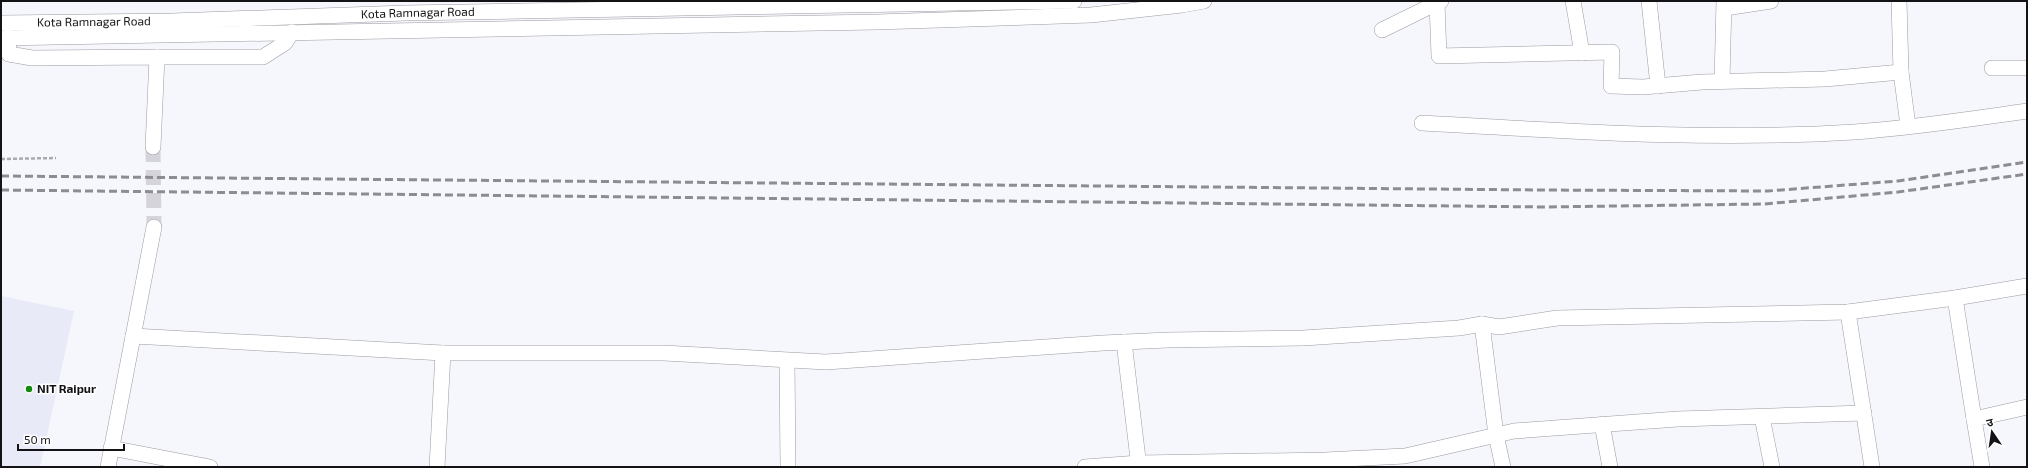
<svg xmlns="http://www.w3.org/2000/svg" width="2028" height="468" font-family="'Exo 2','Noto Sans Devanagari',sans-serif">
	<rect width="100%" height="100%" fill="#f6f6fd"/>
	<path fill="#e9eaf8" d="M1,296L74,311L40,467H1Z"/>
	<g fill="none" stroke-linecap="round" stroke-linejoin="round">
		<path stroke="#d4d4da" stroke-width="15" stroke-dasharray="15 8" stroke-linecap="butt" d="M153,147L154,227"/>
		<defs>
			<g id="minor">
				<path d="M1573,1L1582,53"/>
				<path d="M1649,1L1658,86"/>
				<path d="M1899,1L1901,72L1908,126"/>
				<path d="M1437,3L1439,56L1612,52L1611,86L1643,87L1702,82L1825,79L1901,72"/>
				<path d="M1725,8L1771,1"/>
				<path id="s1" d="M1,23L172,21L406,13L1074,1"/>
				<path d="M1382,30L1441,1"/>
				<path d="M8,37L9,54L32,58L157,57L153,147"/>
				<path d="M1,38L877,22L1091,15L1182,5L1204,1"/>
				<path d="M157,57H263L285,43L292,32"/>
				<path d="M1992,68H2027"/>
				<path d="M1722,81L1724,1"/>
				<path d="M1422,123C1566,131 1710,141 1854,132C1912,128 1970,119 2027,111"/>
				<path d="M1955,298L1974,419"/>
				<path d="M1848,312L1872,467"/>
				<path d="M133,336L443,353H664L826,362L1103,343L1168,340L1303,338L1459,328L1482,324"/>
				<path d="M1124,342L1139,467"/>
				<path d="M787,361L788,467"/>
				<path d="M1762,417L1772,467"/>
				<path d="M1602,424L1610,467"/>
				<path d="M111,448L210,467"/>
				<path d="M108,467L154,227"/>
				<path d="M437,467L443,353"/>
				<path d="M1085,467L1139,463L1325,460L1405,456L1514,431L1678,419L1864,413"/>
				<path d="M1503,467L1496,435L1482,324L1499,327L1557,318L1848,312L1955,298L2027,286"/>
				<path d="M1982,467L1974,419L2027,407"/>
			</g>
		</defs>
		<use href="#minor" stroke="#9b9ba1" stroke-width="16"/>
		<path stroke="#aaaaaf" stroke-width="2.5" stroke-dasharray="4 2" stroke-linecap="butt" d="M1,159L56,158"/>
		<use href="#minor" stroke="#fff" stroke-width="15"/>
		<path stroke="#8c8c91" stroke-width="3" stroke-dasharray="8 4" stroke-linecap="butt" d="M1,176L1539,190L1768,191L1898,181L2027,162
			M1,190L1545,207L1764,204L1898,192L2027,174"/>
	</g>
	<circle fill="#148a10" stroke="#fff" stroke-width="1.5" cx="29" cy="389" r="4"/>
	<g text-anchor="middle" stroke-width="3" stroke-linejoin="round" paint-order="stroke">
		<g font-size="12" fill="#131316" stroke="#fff">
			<text dy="4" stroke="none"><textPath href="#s1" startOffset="417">Kota Ramnagar Road</textPath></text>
			<text dy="4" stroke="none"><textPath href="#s1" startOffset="93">Kota Ramnagar Road</textPath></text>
		</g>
		<g font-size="12" font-weight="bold" fill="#131316" stroke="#fff" text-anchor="start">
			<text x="37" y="393">NIT Raipur</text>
		</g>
	</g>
	<rect width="2028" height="468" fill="none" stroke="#131316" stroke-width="4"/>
	<g transform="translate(1992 432) rotate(347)" stroke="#ffffff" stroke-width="3" paint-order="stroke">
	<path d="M0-3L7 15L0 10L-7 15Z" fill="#131316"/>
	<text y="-6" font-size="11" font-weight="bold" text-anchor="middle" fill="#131316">उ</text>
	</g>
	<path d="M18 444v6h106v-6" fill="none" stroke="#131316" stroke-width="2"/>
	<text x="24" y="444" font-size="12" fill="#131316" stroke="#ffffff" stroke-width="3" paint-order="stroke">50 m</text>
</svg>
